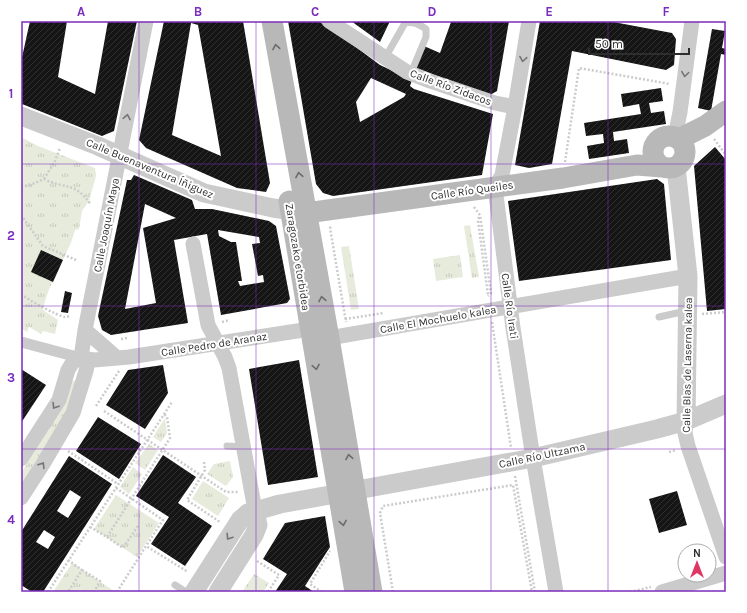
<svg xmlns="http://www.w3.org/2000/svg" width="747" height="613" font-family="Karla,sans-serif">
	<defs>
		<pattern id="grass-tufts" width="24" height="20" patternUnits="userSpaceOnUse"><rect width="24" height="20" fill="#e7ebdc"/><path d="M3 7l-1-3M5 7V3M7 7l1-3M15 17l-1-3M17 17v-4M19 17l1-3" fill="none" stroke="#c6cabd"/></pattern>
		<pattern id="building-hatch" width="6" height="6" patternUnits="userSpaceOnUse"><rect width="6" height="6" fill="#151515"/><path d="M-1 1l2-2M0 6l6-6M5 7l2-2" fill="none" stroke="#2f2f2f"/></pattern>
	</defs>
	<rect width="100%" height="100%" fill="#fff"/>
	<path fill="url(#grass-tufts)" d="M21,137L38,146L95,168L96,176L89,201L82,211L79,229L75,230C73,237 71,244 67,251C59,270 47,288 43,310L58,320L55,334L43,331L41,334L29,327L27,332L21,328Z
		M470,225L479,277L472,278L464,226Z
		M349,246L359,309L351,310L341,247Z
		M460,255L463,277L436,281L433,259Z
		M75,380L76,382L66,412L21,487V473L48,431L72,382Z
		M165,418L167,433L161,442L153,437Z
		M149,444L158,450L145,470L135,463Z
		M230,461L233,477L226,486L207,474L214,464Z
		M133,467L142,474L129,494L120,487Z
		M203,481L229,498L218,516L192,499Z
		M116,495L159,523L137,557L94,529Z
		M72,563L114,591V592H53Z
		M254,574L269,583L263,592H242Z"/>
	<path fill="url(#building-hatch)" fill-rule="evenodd" d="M30,21H67L58,77L95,94L108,21H137L114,131L102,136L22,104L21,62Z
		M164,21H243L270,183L266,192L237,188L146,148L139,140ZM191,23L198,25L221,156L172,135Z
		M288,21H318L337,33L380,65L412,80L410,86L414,89L493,114L482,175L333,196L323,193L316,184ZM371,78L406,94L404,97L360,122L356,102Z
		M351,21H390L380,42Z
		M448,21H509L497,91L490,95L415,68L424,46L440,53L451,22Z
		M540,21H608L672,33L676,39L674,65L666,70L572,51L552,164L529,168L515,165Z
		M712,29L725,31L722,48L726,49V55L721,54L711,111L698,108Z
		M661,88L663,101L649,103L651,113L664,111L666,124L613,132L614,141L627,139L629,153L589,159L587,146L604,143L603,134L586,136L584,123L641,114L639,104L623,107L621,94Z
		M715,147L726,160V309L707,311L694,166Z
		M134,175L192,200L195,209H212L269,221L276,226L290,299L287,303L221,315L207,234L174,240L188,323L111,335L102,330L98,316L127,180H131ZM145,204L176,218L143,228L156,303L125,309ZM218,230L259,237L260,243L252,244L258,276L263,275L264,282L240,286L238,281H242L236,242H231L219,236Z
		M657,179L664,184L671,260L519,281L508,201Z
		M41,250L63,260L53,282L31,272Z
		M65,291L72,293L68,313L61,312Z
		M299,360L318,477L268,485L249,369Z
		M163,365L168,393L145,429L106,405L128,370Z
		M21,369L46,385L21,423Z
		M98,417L141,444L119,479L76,451Z
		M163,455L196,477L178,503L212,526L185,566L151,544L169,517L136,496Z
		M69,456L112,484L43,592H32L21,585V532ZM70,490L81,497L68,518L57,511ZM44,530L55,537L48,549L36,542Z
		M677,491L687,525L659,533L649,499Z
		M325,516L330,547L305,586L314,592H275L287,574L263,559L285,523Z"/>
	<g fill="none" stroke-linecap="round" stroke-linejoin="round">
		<path stroke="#cbcbcb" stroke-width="2.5" stroke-dasharray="2 2" stroke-linecap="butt" d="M714,139L726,155
			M565,162L579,68L670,84
			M44,179L55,161L60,148
			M21,187L30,185L44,179C66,190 75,181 91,205
			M474,207L480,215L491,293L488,296
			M21,215L43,246L76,260
			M479,217L478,221L488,295
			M331,227L330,228L346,322
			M21,294C27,299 57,316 65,317C67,317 69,316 71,316
			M702,314L726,312
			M345,319L384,313
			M222,322L230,320
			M492,322L511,448
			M121,339L127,338
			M96,406L119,371
			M104,411L226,492H238
			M68,451L118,484
			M669,452L676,450
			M204,462L205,470L187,500L220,522
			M515,476L535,592
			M116,488L163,520L146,546
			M90,527L107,537L170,438L167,417L164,414
			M107,537L123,548L138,526
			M68,560L82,570L68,592
			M257,561L279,575L268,592
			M82,570L100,581L94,592
			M21,589L25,592
			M48,592L172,402
			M117,592L146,546L188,572
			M322,592L310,584L330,551
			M393,592L380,513L383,506L513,485L532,592
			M630,592L651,587"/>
		<path stroke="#cbcbcb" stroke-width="7" d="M385,58L405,23C413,21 419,24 426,29V37L411,73
			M659,317L686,311
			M227,446L243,447
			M175,585L186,592"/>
		<path stroke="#cbcbcb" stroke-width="11" d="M21,342L81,358"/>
		<path stroke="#cbcbcb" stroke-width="15" d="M329,21L407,72L430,81L495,103L515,107
			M529,21L515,107L502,175L495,187L513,328L533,458L556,592
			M675,137L680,112L692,21
			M193,244L208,325L225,357L229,368L255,510
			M85,330L117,358
			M329,338L688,276
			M81,358L85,330L146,21
			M686,421L685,433L688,446L726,557
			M21,459L59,400L68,370L74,360L81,358L94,360L129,357L310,329
			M21,498L43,464L73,413L86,371L87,366L81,358
			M662,592L726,573"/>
		<path stroke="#cbcbcb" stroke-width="19" d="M21,116L98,146L204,193L273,208L306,213
			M676,167L688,276L686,421
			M194,592L240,520L248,513L280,504L533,458L657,429L686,421L726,404
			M218,592L254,535L258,525L255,510"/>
		<path stroke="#b8b8b8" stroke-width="21" d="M272,21L329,338L372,592
			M653 152a16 16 0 1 1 32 0a16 16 0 1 1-32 0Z
			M679,139L705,126L726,111
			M289,201L355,592
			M306,213L563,178L637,165L662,167"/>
	</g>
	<defs><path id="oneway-chevron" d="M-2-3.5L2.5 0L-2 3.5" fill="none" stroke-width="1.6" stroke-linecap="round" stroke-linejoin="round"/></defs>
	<g stroke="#6c6c6c">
		<use href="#oneway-chevron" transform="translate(276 47) rotate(-100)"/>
		<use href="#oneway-chevron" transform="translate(299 175) rotate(-100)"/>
		<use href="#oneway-chevron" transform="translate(322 299) rotate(-100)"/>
		<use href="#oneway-chevron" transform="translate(316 367) rotate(80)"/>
		<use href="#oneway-chevron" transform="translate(349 457) rotate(-100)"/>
		<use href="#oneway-chevron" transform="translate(343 523) rotate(80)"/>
	</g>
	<g stroke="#757575">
		<use href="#oneway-chevron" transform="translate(523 59) rotate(99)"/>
		<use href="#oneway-chevron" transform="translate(685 74) rotate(98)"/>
		<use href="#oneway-chevron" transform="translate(127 117) rotate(-79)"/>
		<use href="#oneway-chevron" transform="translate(55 406) rotate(122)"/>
		<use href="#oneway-chevron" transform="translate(42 465) rotate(-58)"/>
		<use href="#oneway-chevron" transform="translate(229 537) rotate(123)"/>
	</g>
	<path fill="none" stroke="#7b2cbf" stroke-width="1" stroke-opacity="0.55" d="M139,21V592M256,21V592M374,21V592M491,21V592M608,21V592M21,164H726M21,306H726M21,449H726"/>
	<g text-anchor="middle" stroke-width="4" stroke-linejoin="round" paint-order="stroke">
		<g font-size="11" fill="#2e2e2e" stroke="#fff">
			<text transform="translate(451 87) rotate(20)" y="4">Calle Río Zidacos</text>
			<text transform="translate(150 168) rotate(23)" y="4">Calle Buenaventura Íñiguez</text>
			<text transform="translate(472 190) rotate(-8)" y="4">Calle Río Queiles</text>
			<text transform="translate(106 225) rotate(-79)" y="4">Calle Joaquín Maya</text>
			<text transform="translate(298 257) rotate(81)" y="4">Zaragozako etorbidea</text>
			<text transform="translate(510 306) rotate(82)" y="4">Calle Río Irati</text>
			<text transform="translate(438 319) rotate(-10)" y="4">Calle El Mochuelo kalea</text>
			<text transform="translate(214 344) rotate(-9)" y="4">Calle Pedro de Aranaz</text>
			<text transform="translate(687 365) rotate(-89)" y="4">Calle Blas de Laserna kalea</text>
			<text transform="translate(542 455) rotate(-12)" y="4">Calle Río Ultzama</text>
		</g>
	</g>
	<rect width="747" height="613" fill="none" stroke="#ffffff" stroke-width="44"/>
	<g transform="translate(697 563)"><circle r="19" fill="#ffffff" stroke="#ababab"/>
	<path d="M0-3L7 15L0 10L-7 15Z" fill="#df3664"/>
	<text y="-6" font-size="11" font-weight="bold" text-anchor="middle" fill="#2e2e2e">N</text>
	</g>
	<path d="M589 48v6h100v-6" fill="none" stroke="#2e2e2e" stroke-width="2"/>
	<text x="595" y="48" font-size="12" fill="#2e2e2e" stroke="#ffffff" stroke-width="3" paint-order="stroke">50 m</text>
	<rect x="22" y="22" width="703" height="569" fill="none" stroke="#7b2cbf" stroke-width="1.5"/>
	<g font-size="13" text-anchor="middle" font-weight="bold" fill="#7b2cbf">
		<text x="81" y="16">A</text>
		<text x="198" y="16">B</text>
		<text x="315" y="16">C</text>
		<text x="432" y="16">D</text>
		<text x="549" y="16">E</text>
		<text x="666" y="16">F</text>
		<text x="11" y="98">1</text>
		<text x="11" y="240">2</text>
		<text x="11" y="382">3</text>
		<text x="11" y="524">4</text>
	</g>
</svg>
